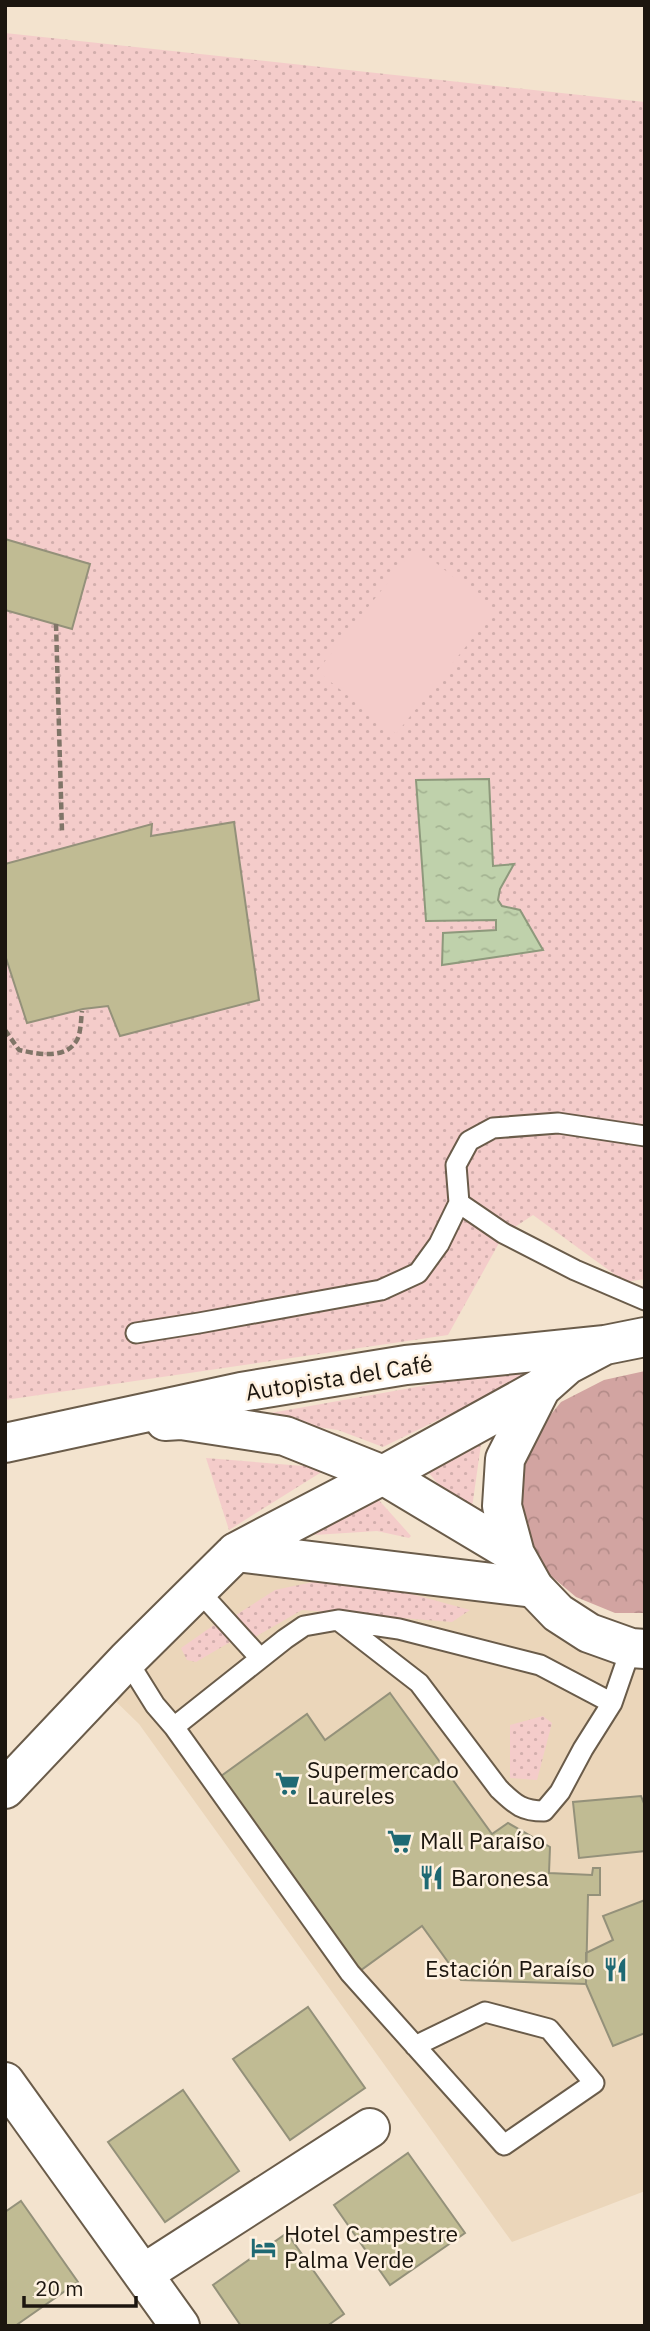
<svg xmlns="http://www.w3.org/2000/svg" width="650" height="2331" font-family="'IBM Plex Sans',sans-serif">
	<defs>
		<pattern id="grass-dots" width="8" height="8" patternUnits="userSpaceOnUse" patternTransform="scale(1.75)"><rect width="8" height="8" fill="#f4ccca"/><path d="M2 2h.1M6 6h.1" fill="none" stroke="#d1aeac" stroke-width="1.8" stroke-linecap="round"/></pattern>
		<pattern id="forest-crowns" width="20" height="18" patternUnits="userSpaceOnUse" patternTransform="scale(1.75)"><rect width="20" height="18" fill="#d2a4a1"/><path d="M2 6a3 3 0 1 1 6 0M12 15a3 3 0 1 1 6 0" fill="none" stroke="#b48c89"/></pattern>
		<pattern id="water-ripples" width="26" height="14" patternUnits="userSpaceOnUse" patternTransform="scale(1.75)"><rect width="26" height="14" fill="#bfd1ab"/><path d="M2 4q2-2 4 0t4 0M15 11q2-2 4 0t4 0" fill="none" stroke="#a4b392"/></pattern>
	</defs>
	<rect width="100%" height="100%" fill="#f3e3ce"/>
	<path fill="#ebd6ba" d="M236,1552L534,1588L645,1649V2191L512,2242L139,1724L101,1687Z"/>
	<path fill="url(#grass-dots)" d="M5,33L645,102V1279L625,1282L533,1215L504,1234L448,1335L5,1400Z
		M556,1362L383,1447L338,1430L248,1417Z
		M476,1440L481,1444L471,1515L466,1518L424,1467Z
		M206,1458L328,1468L229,1530Z
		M367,1496L377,1498L411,1536L409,1538L377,1531L314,1535Z
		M318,1581L397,1590L470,1610L452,1622L302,1610L255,1637L236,1615L275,1590Z
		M214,1625L232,1641L196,1662L187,1660L181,1648Z
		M543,1716L552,1723L537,1780L510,1778V1725Z"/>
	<path fill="url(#forest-crowns)" d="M645,1371V1613H615L576,1597L544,1570L524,1533L518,1486L531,1439L561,1402L604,1380Z"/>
	<path fill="#f4ccca" d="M416,547L495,610L396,734L317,671Z"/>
	<path fill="url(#water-ripples)" stroke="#8e997c" stroke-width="2" d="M489,779L493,866L514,864L500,889L498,900L502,906L520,910L543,950L442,965L443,933L496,930V920L426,921L416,780Z"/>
	<path fill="#c0bb93" stroke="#94917a" stroke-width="2" d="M5,539L90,564L72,629L5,610Z
		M234,822L259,1000L120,1036L108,1006L83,1009L27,1023L5,955V864L152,824L151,836Z
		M390,1693L492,1834L508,1823L550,1847L549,1873L592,1875L593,1868H600V1895H588L586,1984L461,1980L422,1926L357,1973L217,1779L307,1714L325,1740Z
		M641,1796L645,1806V1851L579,1858L573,1802Z
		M645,1900V2033L613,2046L586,1984V1953L613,1940L603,1916Z
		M308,2007L365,2088L290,2140L233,2059Z
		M183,2090L239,2171L165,2222L108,2142Z
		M408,2153L465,2233L390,2285L334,2205Z
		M21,2201L78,2282L15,2326H5V2212Z
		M287,2233L344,2314L327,2326H241L213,2285Z"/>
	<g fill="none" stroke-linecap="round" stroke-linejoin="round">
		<defs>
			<path id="service" d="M459,1203L456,1165L469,1141L493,1128L558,1123L645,1136
				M136,1333L199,1323L381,1290L418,1273L439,1244L459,1203L503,1233L575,1270L645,1300
				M198,1590L260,1658
				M339,1621L419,1683L499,1789C515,1804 521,1811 544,1811L560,1792L583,1749L612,1703L631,1648
				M127,1660L155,1705L174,1727L285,1639L304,1626L338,1620L399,1629L540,1665L612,1703
				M174,1727L350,1973L504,2145L594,2083L549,2029L485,2012L415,2046"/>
			<path id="minor" d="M5,2082L180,2326
				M143,2274L370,2128"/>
			<path id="primary" d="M236,1552L534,1588
				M5,1789L127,1660L236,1552L383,1475L541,1388"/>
			<path id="trunk" d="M645,1337L605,1345L567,1365L541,1388L505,1459L502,1506L515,1554L534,1588L558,1613L589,1633L631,1648L645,1649
				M165,1421L181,1420L285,1436L383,1475L515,1554
				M5,1443L241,1392L406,1365L605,1345"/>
		</defs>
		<use href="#service" stroke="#6a5c4a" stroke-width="23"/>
		<use href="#minor" stroke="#6a5c4a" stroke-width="42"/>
		<use href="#primary" stroke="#6a5c4a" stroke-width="42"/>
		<use href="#trunk" stroke="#6a5c4a" stroke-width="42"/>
		<path stroke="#807568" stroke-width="4.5" stroke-dasharray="7 3.5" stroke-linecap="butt" d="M56,624L62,832
			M5,1030L19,1050C38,1054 66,1060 77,1040C81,1032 81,1019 82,1011"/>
		<use href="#service" stroke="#fff" stroke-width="19"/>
		<use href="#minor" stroke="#fff" stroke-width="38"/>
		<use href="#primary" stroke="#fff" stroke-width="38"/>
		<use href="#trunk" stroke="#fff" stroke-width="38"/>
	</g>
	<defs>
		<symbol id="supermarket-bare" viewBox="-9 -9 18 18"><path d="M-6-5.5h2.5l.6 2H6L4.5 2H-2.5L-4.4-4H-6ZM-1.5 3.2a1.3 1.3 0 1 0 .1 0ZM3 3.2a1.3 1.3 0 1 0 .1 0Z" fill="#1f6973" stroke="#fef1e0" stroke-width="2.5" paint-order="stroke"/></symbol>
		<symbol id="restaurant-bare" viewBox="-9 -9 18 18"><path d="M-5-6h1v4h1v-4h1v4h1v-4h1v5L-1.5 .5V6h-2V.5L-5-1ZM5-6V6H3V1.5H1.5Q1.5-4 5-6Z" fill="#1f6973" stroke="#fef1e0" stroke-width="2.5" paint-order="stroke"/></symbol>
		<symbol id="hotel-bare" viewBox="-9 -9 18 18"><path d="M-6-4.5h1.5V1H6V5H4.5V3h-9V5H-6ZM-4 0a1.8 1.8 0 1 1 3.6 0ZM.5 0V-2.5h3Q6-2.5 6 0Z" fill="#1f6973" stroke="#fef1e0" stroke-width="2.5" paint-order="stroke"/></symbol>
	</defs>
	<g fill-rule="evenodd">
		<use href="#supermarket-bare" x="270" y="1766" width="35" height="35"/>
		<use href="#supermarket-bare" x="382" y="1824" width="35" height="35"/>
		<use href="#restaurant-bare" x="414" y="1860" width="35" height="35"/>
		<use href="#restaurant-bare" x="598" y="1952" width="35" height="35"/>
		<use href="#hotel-bare" x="246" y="2230" width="35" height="35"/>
	</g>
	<g text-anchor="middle" stroke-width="5" stroke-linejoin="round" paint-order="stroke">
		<g font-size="23" fill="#1c160f" stroke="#fef1e0">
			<text transform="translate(339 1378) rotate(-9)" y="8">Autopista del Café</text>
		</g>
		<g font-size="23" fill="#1c160f" stroke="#fef1e0" text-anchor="start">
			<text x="307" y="1778">Supermercado<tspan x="307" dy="26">Laureles</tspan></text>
			<text x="420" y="1849">Mall Paraíso</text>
			<text x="451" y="1886">Baronesa</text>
			<text x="595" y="1977" text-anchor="end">Estación Paraíso</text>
			<text x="284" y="2242">Hotel Campestre<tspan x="284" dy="26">Palma Verde</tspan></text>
		</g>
	</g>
	<rect width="650" height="2331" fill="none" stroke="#1c160f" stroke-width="14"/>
	<path d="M24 2296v10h112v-10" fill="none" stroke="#1c160f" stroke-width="3.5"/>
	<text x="35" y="2296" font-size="21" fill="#1c160f" stroke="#fef1e0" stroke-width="5" paint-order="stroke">20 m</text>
</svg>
